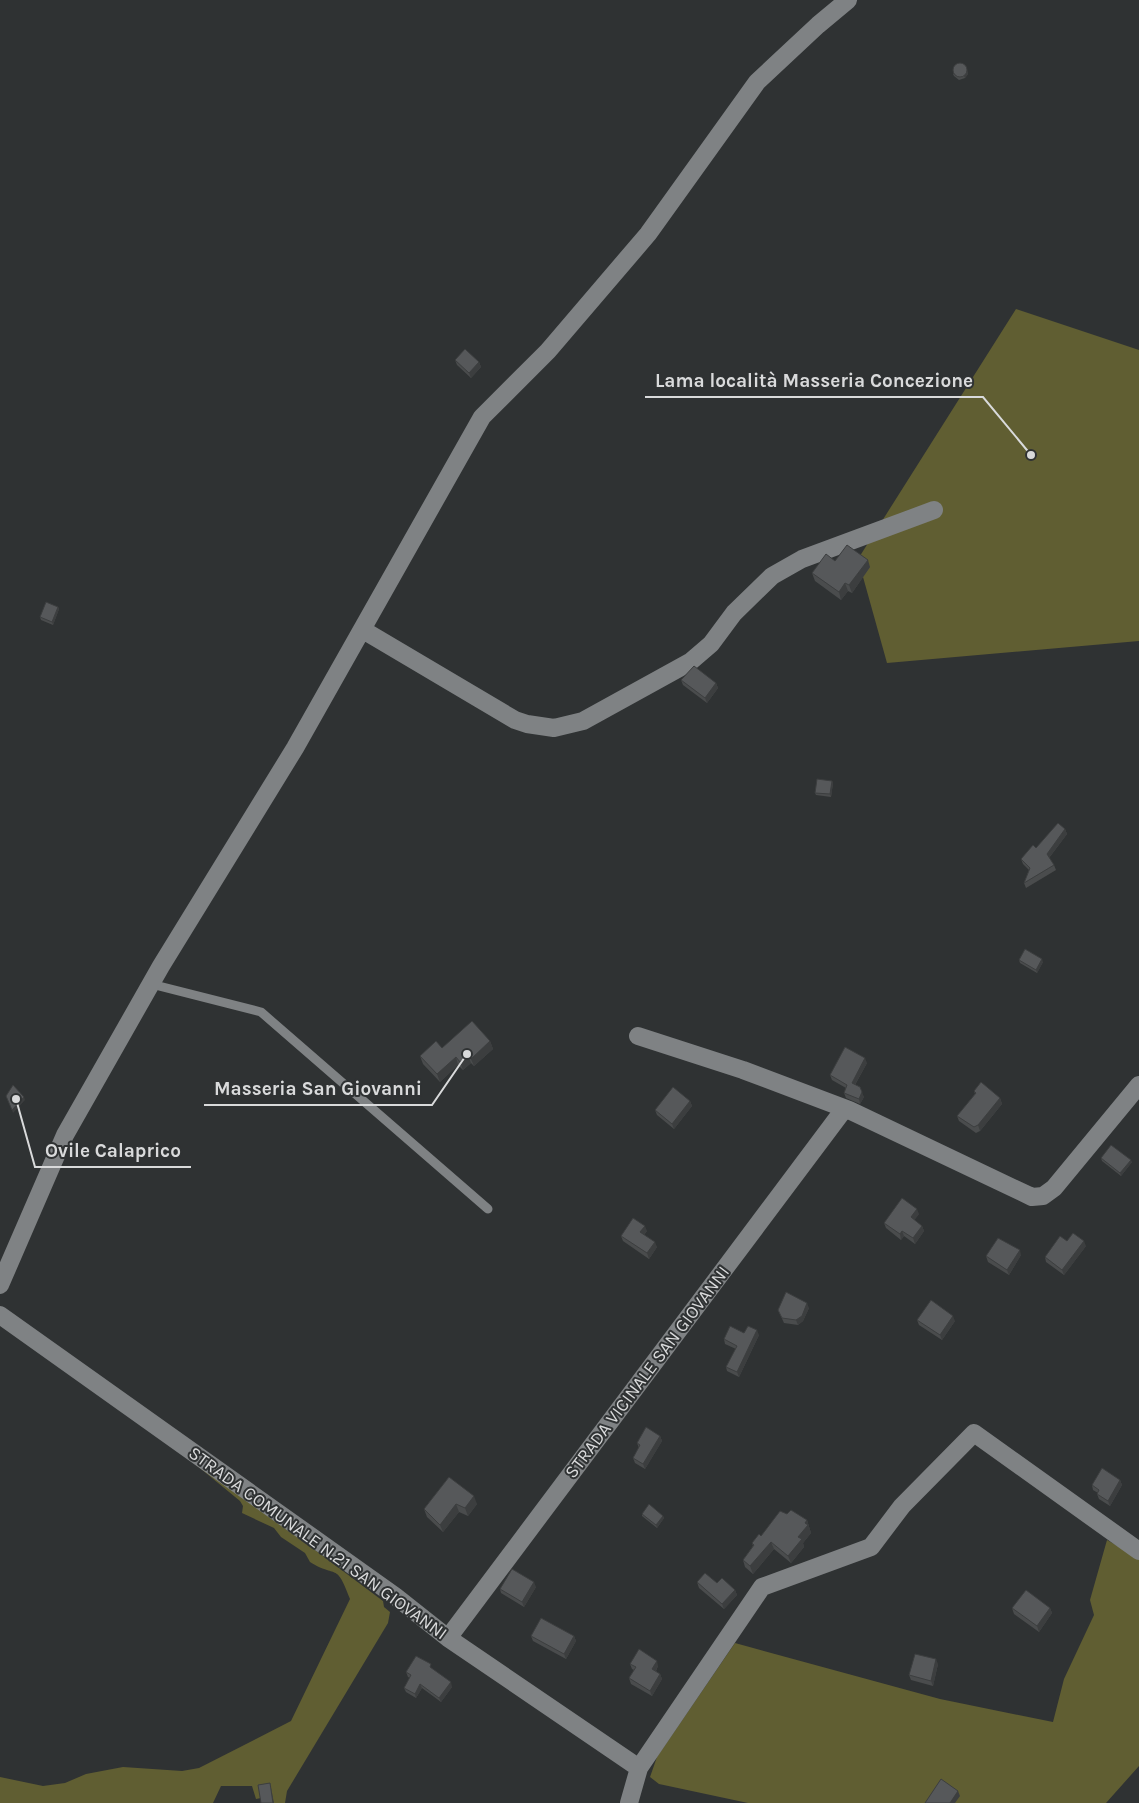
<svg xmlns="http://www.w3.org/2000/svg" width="1139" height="1803" font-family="Karla,sans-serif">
	<rect width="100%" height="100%" fill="#2f3233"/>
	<path fill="#605e32" d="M1016,309L1139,350V641L887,663L858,559Z
		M139,1418L383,1601L384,1607L390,1612L388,1623L287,1791L285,1803H262L261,1798L256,1799L252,1786H221L213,1803H0V1777L43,1786L65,1783L86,1774L123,1767L182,1771L199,1768L291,1721L350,1599C336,1561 337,1579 310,1562L305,1553L281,1537L274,1528L242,1513L243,1506L240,1501Z
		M1107,1540L1139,1558V1766L1106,1803H748L659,1784L650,1777L657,1757L735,1643L940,1699L1053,1722L1064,1679L1094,1615L1090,1600Z"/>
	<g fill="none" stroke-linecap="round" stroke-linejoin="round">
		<path stroke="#7f8284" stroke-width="9" d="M151,984L261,1012L488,1209"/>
		<path stroke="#7f8284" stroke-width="18" d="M363,630L515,720L527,724L554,728L583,721L690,662L711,644L734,613L772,576L802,559L934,510
			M638,1036L743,1070L849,1110L1032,1197L1043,1196L1054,1188L1139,1085
			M0,1285L65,1135L161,966L295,748L482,417L548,351L648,234L757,82L818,25L848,0
			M0,1315L395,1596L448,1638L639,1768
			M448,1638L842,1112L849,1110
			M629,1803L639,1768L762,1587L871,1547L902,1506L974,1433L1139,1551"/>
	</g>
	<path fill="#4a4c4d" d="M966,66L968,74L965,78L959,80L954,76L953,74Z
		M455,360L479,362L481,367L471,378L457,365Z
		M835,561L870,567L852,593L848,591L841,600L815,581L812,573Z
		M58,607L59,609L53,625L41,620L40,617Z
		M681,680L716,683L718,688L707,703L683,685Z
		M832,781L833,783L831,797L816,795L815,793Z
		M1065,829L1067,834L1049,858L1054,865L1056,870L1026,888L1024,883L1029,870L1023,864L1021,859Z
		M1019,960L1043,962L1037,973L1020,963Z
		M490,1041L493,1049L474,1066L471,1063L463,1070L458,1065L440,1082L423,1064L420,1056L442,1048Z
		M867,1063L855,1085L864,1097L860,1104L846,1098L844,1093L846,1088L832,1080L830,1075Z
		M974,1091L1000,1098L1002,1104L980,1131L976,1133L959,1121L957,1116L975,1094Z
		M690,1101L692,1106L674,1129L657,1115L655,1110Z
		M1101,1158L1132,1162L1121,1176L1102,1161Z
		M919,1214L914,1220L922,1226L924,1231L915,1244L904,1236L901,1240L886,1228L884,1223Z
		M647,1231L644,1235L657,1247L649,1259L623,1241L621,1236Z
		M1086,1246L1064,1275L1046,1262L1045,1257Z
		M1021,1255L1009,1275L988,1262L986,1256Z
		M809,1308L803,1321L798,1325L784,1323L778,1310Z
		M917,1320L955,1321L942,1340L919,1325Z
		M744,1333L759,1335L739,1377L727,1371L726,1367L736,1349L725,1344L724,1339Z
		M660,1436L662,1441L645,1469L635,1463L633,1458L639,1448L637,1443Z
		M449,1477L477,1504L468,1516L459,1512L443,1532L427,1517L424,1509Z
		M1120,1480L1122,1485L1110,1506L1099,1499L1097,1494L1098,1493L1093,1490L1092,1485Z
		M642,1514L663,1516L664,1518L657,1528L642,1516Z
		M807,1520L811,1533L803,1543L804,1547L791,1563L774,1549L753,1574L745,1567L743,1560L753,1546L752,1543L761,1536Z
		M697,1582L717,1583L735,1590L737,1595L724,1609L699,1588Z
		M536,1587L524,1607L501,1593L500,1589Z
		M1012,1608H1050L1052,1613L1039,1632L1014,1614Z
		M531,1636H574L576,1641L566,1659L533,1641Z
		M630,1664L658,1666L656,1671L660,1674L662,1679L652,1696L631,1684L629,1678L634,1670L632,1669Z
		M938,1664L933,1686L911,1680L909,1675Z
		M432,1669L452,1687L441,1702L422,1688L416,1698L406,1692L404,1688L410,1678L408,1677L406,1672Z"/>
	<path fill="#3c3e3f" d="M966,66L968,74L965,78L964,76Z
		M479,362L481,367L471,378L469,373Z
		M868,560L870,567L852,593L849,585Z
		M845,583L848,591L841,600L839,592Z
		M58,607L59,609L53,625L52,622Z
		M716,683L718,688L707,703L705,698Z
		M832,781L833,783L831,797L830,794Z
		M1065,829L1067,834L1048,859L1047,854Z
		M1042,959L1043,962L1037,973L1036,970Z
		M490,1041L493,1049L474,1066L471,1059Z
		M468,1055L471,1063L463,1070L460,1062Z
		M456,1057L458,1065L440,1082L437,1074Z
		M865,1058L867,1063L853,1088L852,1083Z
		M862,1092L864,1097L860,1104L859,1099Z
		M24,1097L25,1100L13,1113L12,1110Z
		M1000,1098L1002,1104L980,1131L978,1125Z
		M690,1101L692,1106L674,1129L672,1124Z
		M1131,1160L1132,1162L1121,1176L1120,1173Z
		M917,1209L919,1214L913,1222L911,1217Z
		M645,1226L647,1231L642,1237L640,1232Z
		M922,1226L924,1231L915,1244L913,1238Z
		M902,1231L904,1236L901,1240L900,1234Z
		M1084,1241L1086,1246L1064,1275L1062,1270Z
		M655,1242L657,1247L649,1259L647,1253Z
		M1020,1250L1021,1255L1009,1275L1007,1270Z
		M807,1303L809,1308L803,1321L798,1325L796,1320Z
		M953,1316L955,1321L942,1340L940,1335Z
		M757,1330L759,1335L739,1377L737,1372Z
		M660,1436L662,1441L645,1469L643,1464Z
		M1120,1480L1122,1485L1110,1506L1108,1501Z
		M474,1496L477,1504L468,1516L465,1508Z
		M456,1504L459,1512L443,1532L440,1525Z
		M663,1516L664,1518L657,1528L656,1525Z
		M807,1520L811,1533L803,1543L804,1547L791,1563L788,1556L798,1537L805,1523Z
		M771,1542L774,1549L753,1574L750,1566Z
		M534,1582L536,1587L524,1607L522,1602Z
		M735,1590L737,1595L724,1609L722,1604Z
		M1050,1608L1052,1613L1039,1632L1037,1626Z
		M574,1636L576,1641L566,1659L564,1654Z
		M936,1659L938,1664L933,1686L931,1681Z
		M657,1661L658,1666L654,1674L652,1669Z
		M660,1674L662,1679L652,1696L650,1691Z
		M451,1682L452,1687L441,1702L439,1698Z
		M420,1684L422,1688L416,1698L415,1694Z
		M270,1783L274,1803H273Z
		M958,1791L960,1796L955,1803H950Z"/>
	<path fill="#56585a" stroke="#3c3e3f" d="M953 70a7 7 0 1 1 14 0a7 7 0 1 1-14 0Z
		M465,349L479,362L469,373L455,360Z
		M847,545L868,560L849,585L845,583L839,592L812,573L826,554L835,561Z
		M46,602L58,607L52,622L40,617Z
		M694,666L716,683L705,698L681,680Z
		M817,779L832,781L830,794L815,793Z
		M1058,823L1065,829L1047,854L1054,865L1024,883L1030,868L1021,859L1033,845L1036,848Z
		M1025,949L1042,959L1036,970L1019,960Z
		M472,1021L490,1041L471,1059L468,1055L460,1062L456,1057L437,1074L420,1056L436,1041L442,1048Z
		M845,1047L865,1058L852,1083L860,1087L862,1092L859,1099L844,1093L847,1085L830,1075Z
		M981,1082L1000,1098L978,1125L974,1127L957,1116L976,1093L974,1091Z
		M13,1085L24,1097L12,1110L6,1096Z
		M673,1087L690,1101L672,1124L655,1110Z
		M1111,1145L1131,1160L1120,1173L1101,1158Z
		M902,1198L917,1209L911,1217L922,1226L913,1238L902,1231L900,1234L884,1223Z
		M633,1218L645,1226L640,1232L655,1242L647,1253L621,1236Z
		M1073,1233L1084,1241L1062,1270L1045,1257L1060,1236L1067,1241Z
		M998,1238L1020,1250L1007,1270L986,1256Z
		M786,1292L807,1303L802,1316L796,1320L782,1318L778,1310Z
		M931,1300L953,1316L940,1335L917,1320Z
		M730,1326L744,1333L748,1326L757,1330L737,1372L726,1367L737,1346L724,1339Z
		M646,1427L660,1436L643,1464L633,1458L640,1445L637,1443Z
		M1102,1468L1120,1480L1108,1501L1097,1494L1099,1490L1092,1485Z
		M449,1477L474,1496L465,1508L456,1504L440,1525L424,1509Z
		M649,1504L663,1516L656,1525L642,1514Z
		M791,1510L807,1520L805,1523L808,1525L798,1537L802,1539L788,1556L771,1542L750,1566L743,1560L754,1545L752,1543L759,1534L761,1536L780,1511L787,1514Z
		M512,1569L534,1582L522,1602L500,1589Z
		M705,1573L717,1583L722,1578L735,1590L722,1604L697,1582Z
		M1026,1590L1050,1608L1037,1626L1012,1608Z
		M541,1618L574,1636L564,1654L531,1636Z
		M639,1649L657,1661L652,1669L660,1674L650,1691L629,1678L636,1667L630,1664Z
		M915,1654L936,1659L931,1681L909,1675Z
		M416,1656L431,1664L430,1667L451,1682L439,1698L420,1684L415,1694L404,1688L411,1675L406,1672Z
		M941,1779L958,1791L950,1803H925Z
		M270,1783L273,1803H261L258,1785Z"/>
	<g text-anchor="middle" stroke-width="4" stroke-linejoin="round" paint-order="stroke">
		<g font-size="18" fill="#d9dadb" stroke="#2f3233">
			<text transform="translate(647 1372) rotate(-53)" y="6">STRADA VICINALE SAN GIOVANNI</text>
			<text transform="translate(318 1543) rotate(36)" y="6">STRADA COMUNALE N.21 SAN GIOVANNI</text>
		</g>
	</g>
	<path fill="none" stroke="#d9dadb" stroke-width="2" d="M1031 455L983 397H645M467 1054L432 1105H204M16 1099L35 1167H191"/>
	<g fill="#d9dadb" stroke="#2f3233" stroke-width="2">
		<circle cx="1031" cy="455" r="5"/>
		<circle cx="467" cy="1054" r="5"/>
		<circle cx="16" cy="1099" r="5"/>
	</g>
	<g font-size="19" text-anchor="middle" font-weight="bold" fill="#d9dadb" stroke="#2f3233" stroke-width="4" stroke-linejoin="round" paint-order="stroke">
		<text x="814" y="387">Lama località Masseria Concezione</text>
		<text x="318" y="1095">Masseria San Giovanni</text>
		<text x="113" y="1157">Ovile Calaprico</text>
	</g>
</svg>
